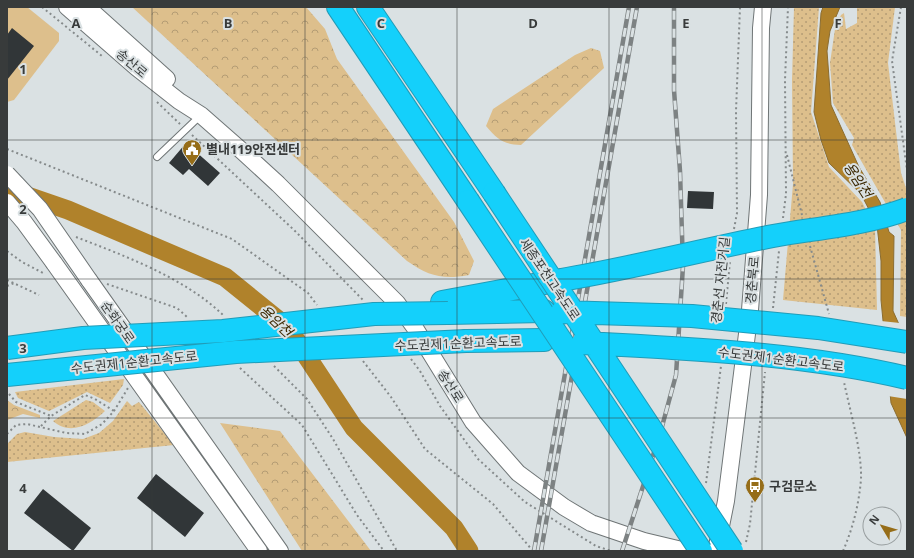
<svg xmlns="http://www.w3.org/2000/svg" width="914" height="558" font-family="'Open Sans','Noto Sans KR',sans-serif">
	<defs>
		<pattern id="grass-dots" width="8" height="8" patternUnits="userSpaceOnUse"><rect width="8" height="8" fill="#ddbf8c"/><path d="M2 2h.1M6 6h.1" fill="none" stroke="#b49c74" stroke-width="1.8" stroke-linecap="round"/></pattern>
		<pattern id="forest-crowns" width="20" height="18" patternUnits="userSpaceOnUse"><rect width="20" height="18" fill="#ddbf8c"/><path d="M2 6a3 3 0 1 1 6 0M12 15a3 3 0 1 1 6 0" fill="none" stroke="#b49c74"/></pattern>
	</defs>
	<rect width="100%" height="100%" fill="#dae1e3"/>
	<path fill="url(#grass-dots)" d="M794,7H819L811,112L829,167L862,202L875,227L877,310L783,300L793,184L792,80Z
		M857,7H895L888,63L901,173L907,191V317L900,316L901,230L852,145L854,138L833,103L830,63L835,29L841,15L844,13L846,29L857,23Z
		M124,379L123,385L110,403L87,392L49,411L18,398L15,392Z
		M86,400L93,402L105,411C90,425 70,436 53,421Z
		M127,401L132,406L139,402L174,445L7,462V444L17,434L25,432L54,437L83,439L99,433L113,421Z"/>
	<path fill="url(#forest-crowns)" d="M132,7H306L325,29L337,59L454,222L474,261L469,275C442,280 429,276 407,261Z
		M591,48L600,51L604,68L521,145C503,144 498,140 486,126L493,109L575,55Z
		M7,400L14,405L40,415V418L23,414L7,420Z
		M220,423L280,431L371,551H302Z"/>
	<path fill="#ddbf8c" d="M7,7H27L59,33V41L14,100L7,102Z"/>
	<path fill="#b0822b" stroke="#8c6d30" d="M823,7H840L830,31L827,51L831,105L859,167L880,202L889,232L894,236L893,311L907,342V438L891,403L881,300V261L877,225L861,194L829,163L821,140L814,112L821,13Z"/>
	<path fill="#dae1e3" d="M881,321L900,323L907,338V399L888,396Z"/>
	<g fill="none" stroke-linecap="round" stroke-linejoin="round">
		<path stroke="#b0822b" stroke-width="19" d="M7,189L68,210L225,277L288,328L354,428L454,528L469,551"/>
	</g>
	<path fill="#313638" d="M12,28L34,46L7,80V35Z
		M186,143L220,173L208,186L189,169L183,175L169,163Z
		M688,191L714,192L713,209L687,208Z
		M156,474L204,513L185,537L137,498Z
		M43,489L91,528L73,551L24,513Z"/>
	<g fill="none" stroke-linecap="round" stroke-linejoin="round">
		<defs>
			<path id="service" d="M157,157L201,115"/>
			<path id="tertiary" d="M67,7L137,68L179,101L201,115L242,151L278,184L397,303L415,328L473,422L518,473L564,507L591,523L644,541L686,551
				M87,7L167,79
				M54,263L259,551
				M89,280L280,551
				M716,551L726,501L750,310L759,195L761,28L763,7"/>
			<path id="motorway" d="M338,7L468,201
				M368,7L494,193
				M442,302L561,280
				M448,313L544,311
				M466,341L544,340"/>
		</defs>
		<use href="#service" stroke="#6f7576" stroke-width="8"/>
		<use href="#tertiary" stroke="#6f7576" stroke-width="18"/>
		<use href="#motorway" stroke="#219cb8" stroke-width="24"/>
		<path stroke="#858a8b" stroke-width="2" stroke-dasharray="2 3" stroke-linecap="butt" d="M42,7L102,56
			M901,7L892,61L907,170
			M157,102L180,124
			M192,135L294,230L363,300
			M7,149L232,239L308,293L317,305
			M787,155L802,215
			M783,218L786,194L785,80L788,7
			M734,229L737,213L736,111L740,7
			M76,237C125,256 185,278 223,315
			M810,246L829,314
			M7,251L22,262L45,274
			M7,280L39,295
			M107,284L177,308L187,317
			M7,286L14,283
			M726,304L730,261
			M773,308L779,251
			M411,359L420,371L440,406L478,459L525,502L596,546L611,551
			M363,361L391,397L425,449L493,504L533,551
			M274,366L307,399L333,439L397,551
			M240,368L302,425L357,515L384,551
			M9,394L16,402L51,416
			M41,426L51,416L85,395L95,399L114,411
			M7,434L16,425L27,424L66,433L85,434L102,424L114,411L128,388
			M706,483L721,366
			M746,542L750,524L765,372
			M843,551C853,528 859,504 861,479C862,451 850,411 844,382"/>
		<use href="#service" stroke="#fff" stroke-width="6"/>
		<use href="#tertiary" stroke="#fff" stroke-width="16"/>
		<use href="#motorway" stroke="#14d0fb" stroke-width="22"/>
		<defs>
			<path id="rail" d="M534,551L629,7
				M541,551L637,7
				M622,551L660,434L676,375L683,266L680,171L674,90V7"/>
		</defs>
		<use href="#rail" stroke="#7d8283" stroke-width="4.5"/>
		<use href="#rail" stroke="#dae1e3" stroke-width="3" stroke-dasharray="9" stroke-linecap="butt"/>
		<defs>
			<path id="tertiary-bridge" d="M7,174L40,209L89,280
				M7,202L24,222L54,263"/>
			<path id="motorway-bridge" d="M494,193L732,551
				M468,201L701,551
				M561,280C632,268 702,250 773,236C817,228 864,225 907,209
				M562,312L692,316L818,328L907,342
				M583,343C691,349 801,353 907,378
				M7,348L83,338L223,331L374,314L448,313
				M7,375L236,352L466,341"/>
		</defs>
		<use href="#tertiary-bridge" stroke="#6f7576" stroke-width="18" stroke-linecap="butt"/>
		<use href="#motorway-bridge" stroke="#219cb8" stroke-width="24" stroke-linecap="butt"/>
		<use href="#tertiary-bridge" stroke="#fff" stroke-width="16"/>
		<use href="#motorway-bridge" stroke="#14d0fb" stroke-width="22"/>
	</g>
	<path fill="none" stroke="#383b3b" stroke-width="1" stroke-opacity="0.55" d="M152,7V551M305,7V551M457,7V551M609,7V551M762,7V551M7,140H907M7,279H907M7,418H907"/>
	<defs>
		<symbol id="civic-pin" viewBox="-11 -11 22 30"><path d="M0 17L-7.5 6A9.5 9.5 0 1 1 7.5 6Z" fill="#966d18" stroke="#dae1e3"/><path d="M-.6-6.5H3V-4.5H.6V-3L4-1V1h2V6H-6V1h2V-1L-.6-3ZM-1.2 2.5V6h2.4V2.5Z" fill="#fff"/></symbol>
		<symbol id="bus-pin" viewBox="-11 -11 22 30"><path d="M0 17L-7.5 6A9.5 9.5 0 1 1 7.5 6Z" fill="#966d18" stroke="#dae1e3"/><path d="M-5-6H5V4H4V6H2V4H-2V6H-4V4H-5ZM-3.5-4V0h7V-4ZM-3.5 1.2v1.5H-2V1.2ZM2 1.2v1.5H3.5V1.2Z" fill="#fff"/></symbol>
	</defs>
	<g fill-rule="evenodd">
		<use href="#civic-pin" x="181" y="138" width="22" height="30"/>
		<use href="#bus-pin" x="744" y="475" width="22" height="30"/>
	</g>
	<g text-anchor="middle" stroke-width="4" stroke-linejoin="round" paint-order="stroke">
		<g font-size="13" fill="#383b3b" stroke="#dae1e3">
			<text transform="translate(132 63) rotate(40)" y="5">송산로</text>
			<text transform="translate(550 279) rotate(56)" y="5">세종포천고속도로</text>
			<text transform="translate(720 280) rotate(-84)" y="5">경춘선 자전거길</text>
			<text transform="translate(752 280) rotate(-85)" y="5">경춘북로</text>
			<text transform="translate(118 322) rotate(55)" y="5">순화궁로</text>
			<text transform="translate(458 343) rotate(-2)" y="5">수도권제1순환고속도로</text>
			<text transform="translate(781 359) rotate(7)" y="5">수도권제1순환고속도로</text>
			<text transform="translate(134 362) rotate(-6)" y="5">수도권제1순환고속도로</text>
			<text transform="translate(451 386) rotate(58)" y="5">송산로</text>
		</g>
		<g font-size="13" font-weight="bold" fill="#383b3b" stroke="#dae1e3" text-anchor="start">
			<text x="206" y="154">별내119안전센터</text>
			<text x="769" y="491">구검문소</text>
		</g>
		<g font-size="14" font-style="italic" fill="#3b2802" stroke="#dae1e3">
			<text transform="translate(858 180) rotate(57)" y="5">용암천</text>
			<text transform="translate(276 321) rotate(43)" y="5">용암천</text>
		</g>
	</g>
	<g font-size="13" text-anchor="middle" font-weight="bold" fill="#383b3b" stroke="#dae1e3" stroke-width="4" stroke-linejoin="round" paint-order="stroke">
		<text x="76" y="28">A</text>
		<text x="228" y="28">B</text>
		<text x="381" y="28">C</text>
		<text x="533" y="28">D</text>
		<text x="686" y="28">E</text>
		<text x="838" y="28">F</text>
		<text x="23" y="74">1</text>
		<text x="23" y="214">2</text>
		<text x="23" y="353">3</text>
		<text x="23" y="493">4</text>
	</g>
	<rect width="914" height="558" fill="none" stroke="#383b3b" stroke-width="16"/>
	<g transform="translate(882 526) rotate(308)"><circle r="19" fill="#dae1e3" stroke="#999fa0"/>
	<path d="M0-3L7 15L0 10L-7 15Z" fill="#966d18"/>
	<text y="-6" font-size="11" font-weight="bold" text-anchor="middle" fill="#383b3b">N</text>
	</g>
</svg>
